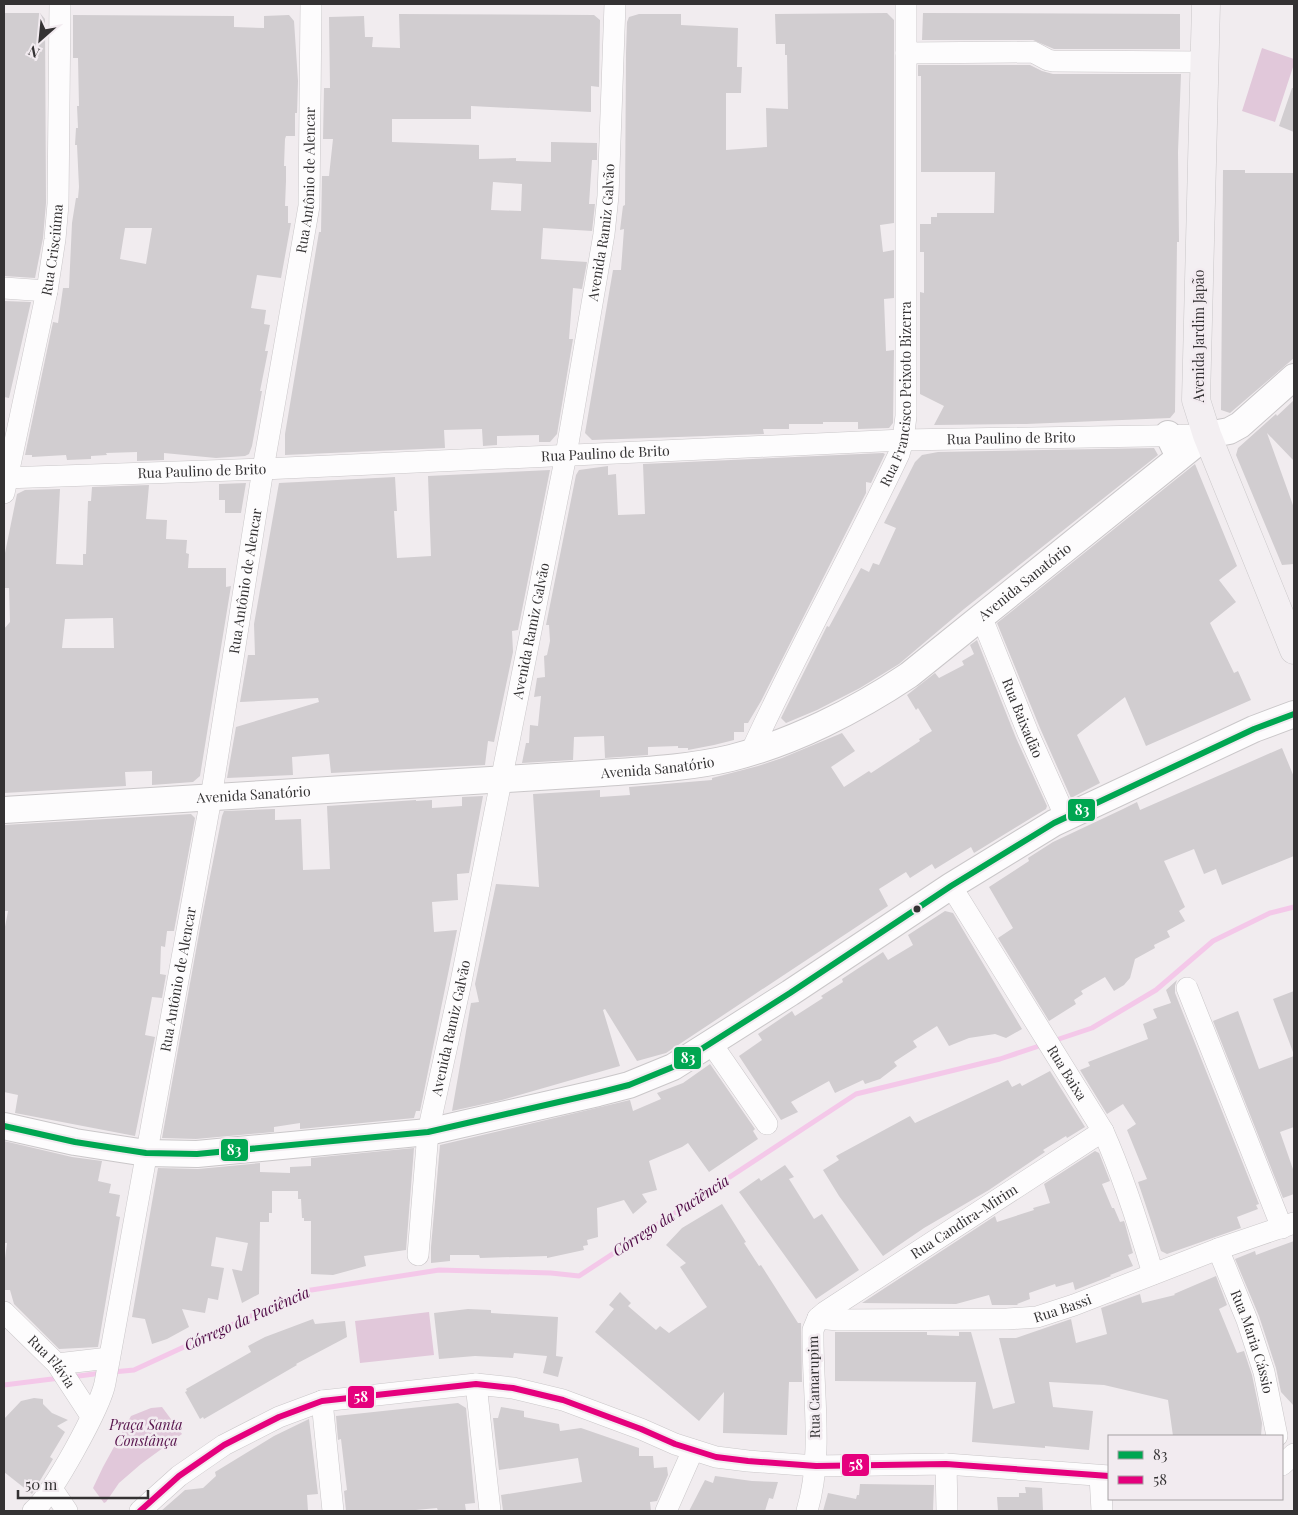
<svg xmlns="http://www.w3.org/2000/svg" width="1298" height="1515" font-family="'Playfair Display',serif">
	<rect width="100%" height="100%" fill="#f1ecef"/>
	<path fill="#e1c8da" d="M1262,48L1294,59V64L1275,122L1242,111Z
		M429,1312L434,1355L360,1363L355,1321Z
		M162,1407L182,1434L141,1464L119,1483L106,1502L104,1503L93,1488L103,1467L131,1416L151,1408Z"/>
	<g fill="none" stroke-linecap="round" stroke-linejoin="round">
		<path stroke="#f4c8e9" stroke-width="5" d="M1053,1041L1092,1028L1156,990L1213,941L1270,913L1294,907
			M113,1372L134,1370L305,1291L439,1270L551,1273L579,1276L856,1094L1000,1059L1042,1045
			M71,1377L102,1373
			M4,1385L60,1378"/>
	</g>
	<path fill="#d1cdd0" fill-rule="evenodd" d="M4,13H40L45,19L46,203L43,238L35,278L4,276Z
		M887,13L894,20V223L880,225L883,252L894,250V298L884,299L886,351L894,350L893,423L889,428L858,429V422H823V424H789V429H763L764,434L592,440L585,433L613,270H621L624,229L620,230L623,206L625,205L626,53L627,22L629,17L639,14H681V25L738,28L737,67H742L741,93H726V150L767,147L766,108L788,109L787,55H785V44H776L775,14Z
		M923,13L1180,14V49H1054L1033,40H922Z
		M399,14L594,15L600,20L599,87L591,86V112L471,106V119H392V142L479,145V159L516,158V161L551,162V142L597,143V160H592L589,204H595L592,231L543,228L541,259L587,262L582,289L573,288L569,339H573L557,434L550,442H539V435L497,436V445L483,446L482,429L444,430L445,448L285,455V434L319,232H321L322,176H329L333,139H323L324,88H330L329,17L364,16L365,37H373L372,47L400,48ZM493,182L522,184L521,211L491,210Z
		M73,15L234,16V27L264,28V16L289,15L294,21L298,81L297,113H295V136H286L285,139L284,166H286V181L285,206H288V223H291L281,278L257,275L251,308L266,310L264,324L270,325L265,351H268L260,391H262L252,446L249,454L245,456L216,458L164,453V460L137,461V452L106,453L107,455L91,456V459L67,460L66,455L32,457V455H25L53,322L58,323L63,288H69L72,223L76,198H78L79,187L77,145H75L76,128H78L77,106H79L78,58H73ZM125,228H152L146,264L120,259Z
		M918,65H1030L1042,71L1053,74H1181L1178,152L1179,242H1177L1175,412L1170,418L1026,424L934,425L944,406L920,394V292L924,293V252H920V224H931V217H937V213H994L995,172H921V76H918Z
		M1292,88H1294V132L1279,126Z
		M1223,170H1245V173H1294V358L1230,413L1221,410Z
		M4,301L31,302L9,398L4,397Z
		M1294,400V461L1267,433L1294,508V564L1282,565L1236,455L1238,448L1276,414L1277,416Z
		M1154,448L1158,455L964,609L899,664L860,688L817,710L786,723L781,718L827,626L829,627L861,568L869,572L873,563L879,565L896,528L884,523L915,462L922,455L938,452Z
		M883,453L885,454L871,483L866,482V493L761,701L748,723H744V732H734V740L714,745L688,750V748H678V746L648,747V755L605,758L604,736L574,737L573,760L522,763L526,743H529L530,725L538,726L541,696L534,697L537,678L545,677L544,656L547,655L550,641L549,625H546L576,475L579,470L608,466V475L616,474L618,515L645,514L643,464Z
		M1195,464L1237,566L1219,580L1236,602L1210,623L1234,673L1238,671L1251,700L1146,746L1125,697L1077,735L1100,783L1071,798L1040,728L997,623Z
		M550,470L518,630L512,631L513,652L494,742L488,741L485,765L331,773L329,754L292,757L293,775L227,778L236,727L319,702L318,698L240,702L248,655H255L254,624L279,483L395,477L397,511H394L397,558L431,556L428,476Z
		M246,483L241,513H225V500H219V484Z
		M149,485L146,519L167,520L166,539L187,540L186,553L189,554L188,568H226V587L231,586L200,776L193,782L152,785V771L125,772L126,786L4,793V629L10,622L9,588H4V558L17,494L25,490L60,489L56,564L83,565V554H86L88,501H91L92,487ZM113,618L114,648H62L65,619Z
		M977,640L1016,738L1047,806L1046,809L974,853L971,847L935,869L932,864L910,878L906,872L879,889L888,906L666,1053L637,1061L605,1009L603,1010L620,1066L502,1100L452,1111L471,1003L479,1002L475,984L496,884L539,887L533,794L600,790V797L630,795L629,787L712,780V778L758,766L782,758L842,733L855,751L831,767L844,787L869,771L871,773L920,741L919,739L932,731L918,708L916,710L907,695L935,673L939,678L964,665L962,661L974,654L970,645Z
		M1282,748L1294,777V856L1222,885L1216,869L1204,874L1194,849L1164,861L1185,907L1179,911L1185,921L1167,931L1170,937L1154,945L1155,948L1135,959L1130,978L1124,985L1114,991L1105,977L1081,991L1083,994L1074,1000L1076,1004L1049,1021L998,938L1013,928L989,887L1029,861L1028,858L1053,842L1123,809L1137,802L1140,810Z
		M483,796L469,873L457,874L458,900L432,902L434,932L457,930L420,1111H416L414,1118L300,1129V1123L274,1127V1132L196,1139L162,1138L202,917L222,816L224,811L275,809V820L301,819L303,870L330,869L327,806L416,800V801L432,800V808L462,806V797Z
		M191,814L195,818L174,931H167L165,947L161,946L160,974L166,975L162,998L152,997L145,1035L155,1037L135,1136L15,1113L18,1095L4,1092V932L8,911H4V825Z
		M945,911L953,913L1022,1029L1006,1038L995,1034L969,1038L949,1046L937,1026L913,1041L917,1047L894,1062L897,1066L880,1079L865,1084L863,1080L835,1093L829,1081L791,1102L798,1112L781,1120L739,1056L762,1040L758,1034L792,1011L795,1016L823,998L821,996L843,982L842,979L883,952L888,960L913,945L908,935Z
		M1177,980L1175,986V993L1259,1204L1256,1205L1258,1209L1237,1217L1241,1228L1167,1254L1161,1251L1138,1182L1147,1179L1127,1130L1136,1124L1123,1104L1107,1114L1080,1070L1090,1066L1088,1062L1148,1039L1143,1024L1157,1018L1153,1009L1171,1003L1166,990Z
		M1294,991V1052H1293L1273,999Z
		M1238,1011L1259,1069L1294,1056V1127L1280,1132L1294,1172V1194L1283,1198L1213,1021Z
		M710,1064L755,1129L753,1131L758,1139L709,1172L688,1143L682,1147L649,1161L657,1190L642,1194L647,1202L633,1214L624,1200L597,1208L598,1237L587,1240L588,1245L583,1246L584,1250L547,1258V1256L480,1258L479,1255H450V1261L431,1263V1247L440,1145L630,1100L633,1111L661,1099L657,1093L683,1083Z
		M1050,1071L1085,1127L1067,1138L1066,1136L1043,1150L1045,1152L989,1190L924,1228L883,1256L839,1196L823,1170L839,1160L836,1156L910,1116L915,1123L1008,1080L1012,1087L1020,1083L1022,1086Z
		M4,1141L72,1157L102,1161L98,1181L111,1184L109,1193L120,1195L116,1216L120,1217L98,1347L59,1349L14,1304L10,1290H4V1266L7,1243H4Z
		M414,1148L406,1250L364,1256L366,1266L333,1275L311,1274V1221H304V1218H302L301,1199H298V1191H272V1213H269V1222H260L259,1294L242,1303L232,1269L242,1271L248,1243L216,1237L211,1266L224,1268L218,1300L208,1298L205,1313L182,1309L189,1327L167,1339L152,1344L145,1319L132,1317L158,1168L198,1169L260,1163V1172L290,1173V1167L311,1166V1158Z
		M1095,1151L1099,1153L1110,1181L1102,1184L1112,1208H1114L1120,1222L1124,1221L1125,1224L1133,1253L1128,1255L1133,1266L1110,1275L1111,1276L1075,1290L1073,1282L1056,1287L1055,1284L1029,1293L1030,1299L1017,1304L1018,1305H992L989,1295L956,1304L862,1303L995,1216L997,1222L1034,1210L1033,1208L1050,1203L1044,1184Z
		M785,1165L794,1177L789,1179L814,1219L822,1214L859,1270L816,1299L739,1192L759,1178L761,1181Z
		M722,1204L746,1242L744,1243L759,1266L761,1265L798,1323H801L802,1382H789L787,1435L723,1433L724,1392L699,1421L595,1332L614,1309L609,1305L620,1292L631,1303L628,1306L656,1330L660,1326L669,1333L707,1307L680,1267L686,1263L666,1245L682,1228Z
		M1294,1241V1406L1281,1392L1276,1368L1259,1316L1235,1259L1255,1251L1256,1255Z
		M1216,1276L1227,1305L1219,1309L1237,1353L1244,1351L1252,1375L1262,1423L1261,1436H1173L1168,1400L1104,1385L1049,1382L1053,1407L1093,1411L1089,1450L1045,1446V1448L972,1442L976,1382L835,1381V1332H927V1335L959,1336V1332H971L993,1409L1015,1403L999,1338H1016L1071,1319L1076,1343L1107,1334L1101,1308L1140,1294L1142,1303L1175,1295L1174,1294Z
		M468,1309L491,1310V1313L558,1317L556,1356L563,1357L558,1377L543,1373L547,1356L514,1353L513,1358L475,1356L439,1359L434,1313Z
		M313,1319L315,1324L345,1321L347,1337L296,1364L297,1365L204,1419L203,1417L200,1419L185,1392L187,1391L186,1389L251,1352L248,1346L265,1337Z
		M34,1398L43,1399V1404L52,1413L68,1420L57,1426L65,1432L50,1457L53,1459L32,1494L4,1472V1419L21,1401Z
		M458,1403L466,1408L475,1503L465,1504L466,1511H438L437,1508L405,1511H346L344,1491L347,1490L341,1439L338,1440L336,1416Z
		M501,1407L524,1411V1417L559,1424L560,1431L581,1428L639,1448V1456H653L654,1468L667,1467L668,1475L657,1501L650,1502L651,1511H503L501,1495L582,1482L578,1458L499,1470L493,1418H498Z
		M309,1419L318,1494L307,1495L308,1511H161L185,1490L203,1488L216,1476L215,1472L274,1436Z
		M715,1476L752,1481L778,1482L773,1499L769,1498L765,1511H689L705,1480L713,1483Z
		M860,1484L934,1485L933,1511H823L828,1493L856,1499L857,1495H859Z
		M1025,1487L1042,1488L1043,1511H998L997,1497H1019V1493H1026Z"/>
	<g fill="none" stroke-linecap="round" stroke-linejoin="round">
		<defs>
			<g id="minor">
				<path d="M906,53L1033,52L1048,60L1053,61L1205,62"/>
				<path d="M4,288L47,291"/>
				<path id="s1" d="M4,478L263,469L903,440L1207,435"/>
				<path id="s2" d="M4,493L47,291L55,239L58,204L60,4"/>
				<path id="s3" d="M981,616L1028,733L1066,818"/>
				<path id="s4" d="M751,752C797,651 852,554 899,454L903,440L906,416V4"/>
				<path id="s5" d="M951,886L1103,1131C1124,1178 1139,1226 1153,1274"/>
				<path d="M1187,988L1282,1228"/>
				<path d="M711,1043L767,1124"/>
				<path id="s6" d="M1218,1249L1247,1320L1264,1372L1277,1436"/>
				<path id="s7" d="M418,1255L428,1132L461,982L566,455L604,234L608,196L615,4"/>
				<path id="s8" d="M4,1312L57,1364L91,1416"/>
				<path id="s9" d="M818,1318L838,1320L1007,1319L1037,1317L1074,1305L1218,1249L1294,1223"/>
				<path d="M57,1364L109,1358"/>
				<path d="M476,1384L490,1511"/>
				<path d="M322,1401L333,1511"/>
				<path d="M946,1464L947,1511"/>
				<path d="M1282,1465L1294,1454"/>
				<path d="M1100,1476L1102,1511"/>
				<path d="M52,1489L67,1511"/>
				<path id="s10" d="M33,1511C51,1497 101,1406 105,1383L211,798L263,469L309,206L311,4"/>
				<path d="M140,1511L179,1476L224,1445L279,1417L322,1401L476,1384L513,1388L563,1400L641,1429L675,1444L716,1457L748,1461L816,1466L946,1464L1109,1476"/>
				<path d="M666,1511L693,1450"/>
				<path id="s11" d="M807,1511C824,1453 812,1390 813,1330L818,1318L825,1312L1103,1131"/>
			</g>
			<g id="tertiary">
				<path d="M1168,434L1179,457"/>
				<path id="s12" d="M4,810L603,773C646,770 689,768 731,758C792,743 857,710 909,675L1207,435L1229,431L1240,425L1294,377"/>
				<path d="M4,1126L75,1142L146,1153L197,1154L428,1132L598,1093L629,1085L673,1067L790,993L951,886L1054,823L1254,729L1294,714"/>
			</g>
			<path id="secondary" d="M1206,4L1196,400L1207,435L1294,650"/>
		</defs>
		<use href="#minor" stroke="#cac7c9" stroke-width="22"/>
		<use href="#tertiary" stroke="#cac7c9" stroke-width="28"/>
		<use href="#secondary" stroke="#cac7c9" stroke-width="29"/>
		<use href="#minor" stroke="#fdfcfd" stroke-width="21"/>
		<use href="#tertiary" stroke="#fdfcfd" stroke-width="26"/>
		<use href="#secondary" stroke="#f3eff2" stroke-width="28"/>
		<defs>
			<path id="bus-1" d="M4,1126L75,1142L146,1153L197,1154L428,1132L598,1093L629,1085L673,1067L790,993L951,886L1054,823L1254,729L1294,714"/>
			<path id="bus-2" d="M140,1511L179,1476L224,1445L279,1417L322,1401L476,1384L513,1388L563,1400L641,1429L675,1444L716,1457L748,1461L816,1466L946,1464L1109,1476"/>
		</defs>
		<use href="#bus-1" stroke="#f2ebf0" stroke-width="10"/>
		<use href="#bus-2" stroke="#f2ebf0" stroke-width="10"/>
		<use href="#bus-1" stroke="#00a651" stroke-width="6"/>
		<use href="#bus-2" stroke="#e5007d" stroke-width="6"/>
	</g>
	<circle fill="#343233" stroke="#f2ebf0" stroke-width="2" cx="917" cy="909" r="4.5"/>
	<g text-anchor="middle" stroke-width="5" stroke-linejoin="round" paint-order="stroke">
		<g font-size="14" fill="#343233" stroke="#f2ebf0">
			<text dy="5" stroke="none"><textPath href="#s10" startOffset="1368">Rua Antônio de Alencar</textPath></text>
			<text dy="5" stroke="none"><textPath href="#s7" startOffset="1040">Avenida Ramiz Galvão</textPath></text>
			<text dy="5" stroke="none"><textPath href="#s2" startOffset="248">Rua Crisciúma</textPath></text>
			<text transform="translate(1199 336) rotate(-90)" y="5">Avenida Jardim Japão</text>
			<text dy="5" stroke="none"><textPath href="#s4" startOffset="392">Rua Francisco Peixoto Bizerra</textPath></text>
			<text dy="5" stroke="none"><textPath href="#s1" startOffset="1008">Rua Paulino de Brito</textPath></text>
			<text dy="5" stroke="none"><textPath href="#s1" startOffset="602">Rua Paulino de Brito</textPath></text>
			<text dy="5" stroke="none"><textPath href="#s1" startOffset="198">Rua Paulino de Brito</textPath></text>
			<text dy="5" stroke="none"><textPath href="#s10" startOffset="962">Rua Antônio de Alencar</textPath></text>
			<text dy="5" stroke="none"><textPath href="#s12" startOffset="1075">Avenida Sanatório</textPath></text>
			<text dy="5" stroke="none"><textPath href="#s7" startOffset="635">Avenida Ramiz Galvão</textPath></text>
			<text dy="5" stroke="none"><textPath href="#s3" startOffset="110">Rua Baixadão</textPath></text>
			<text dy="5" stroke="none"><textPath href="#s12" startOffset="655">Avenida Sanatório</textPath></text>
			<text dy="5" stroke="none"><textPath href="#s12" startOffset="250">Avenida Sanatório</textPath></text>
			<text dy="5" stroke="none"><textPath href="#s10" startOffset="558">Rua Antônio de Alencar</textPath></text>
			<text dy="5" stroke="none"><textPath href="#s7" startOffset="230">Avenida Ramiz Galvão</textPath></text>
			<text dy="5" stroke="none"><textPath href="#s5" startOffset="220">Rua Baixa</textPath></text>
			<text dy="5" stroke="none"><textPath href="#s11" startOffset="370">Rua Candira-Mirim</textPath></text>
			<text dy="5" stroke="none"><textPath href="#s9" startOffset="246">Rua Bassi</textPath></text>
			<text dy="5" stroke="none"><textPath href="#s6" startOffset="99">Rua Maria Cássio</textPath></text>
			<text dy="5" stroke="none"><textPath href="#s8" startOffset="69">Rua Flávia</textPath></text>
			<text transform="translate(814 1387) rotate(-91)" y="5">Rua Camarupim</text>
		</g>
		<g font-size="14" font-style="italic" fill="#55114a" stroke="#f2ebf0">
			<text x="146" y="1430">Praça Santa<tspan x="146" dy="16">Constânça</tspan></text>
		</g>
		<g font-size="15" font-style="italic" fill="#4d0743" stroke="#f2ebf0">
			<text transform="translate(671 1216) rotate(-33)" y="5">Córrego da Paciência</text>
			<text transform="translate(247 1319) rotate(-24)" y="5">Córrego da Paciência</text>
		</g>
	</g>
	<g stroke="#f2ebf0" stroke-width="2">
		<rect x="1067" y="798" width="29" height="24" rx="5" fill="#00a651"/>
		<rect x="673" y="1046" width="29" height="24" rx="5" fill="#00a651"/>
		<rect x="220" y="1138" width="29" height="24" rx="5" fill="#00a651"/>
		<rect x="347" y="1385" width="28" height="24" rx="5" fill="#e5007d"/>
		<rect x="841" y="1453" width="29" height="24" rx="5" fill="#e5007d"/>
	</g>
	<g font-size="14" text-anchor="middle" font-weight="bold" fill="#fff">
		<text x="1082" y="815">83</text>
		<text x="688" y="1063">83</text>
		<text x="234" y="1155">83</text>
		<text x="361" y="1402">58</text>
		<text x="856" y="1470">58</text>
	</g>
	<rect width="1298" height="1515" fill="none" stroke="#343233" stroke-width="10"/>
	<rect x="1108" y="1435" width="175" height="65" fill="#f2ebf0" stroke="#a6a1a4"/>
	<rect x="1118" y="1451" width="25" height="8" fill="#00a651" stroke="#a6a1a4"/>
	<text x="1153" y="1460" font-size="15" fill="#343233">83</text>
	<rect x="1118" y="1476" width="25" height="8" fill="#e5007d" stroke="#a6a1a4"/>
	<text x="1153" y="1485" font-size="15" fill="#343233">58</text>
	<g transform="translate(40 40) rotate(207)" stroke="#f2ebf0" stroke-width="4" paint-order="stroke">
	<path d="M0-4L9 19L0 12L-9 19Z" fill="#343233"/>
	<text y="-8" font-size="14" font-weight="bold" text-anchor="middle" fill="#343233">N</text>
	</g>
	<path d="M18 1490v8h130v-8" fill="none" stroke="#343233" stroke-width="2.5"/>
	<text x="25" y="1490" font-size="15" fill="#343233" stroke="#f2ebf0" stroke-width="4" paint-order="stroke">50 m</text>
</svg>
